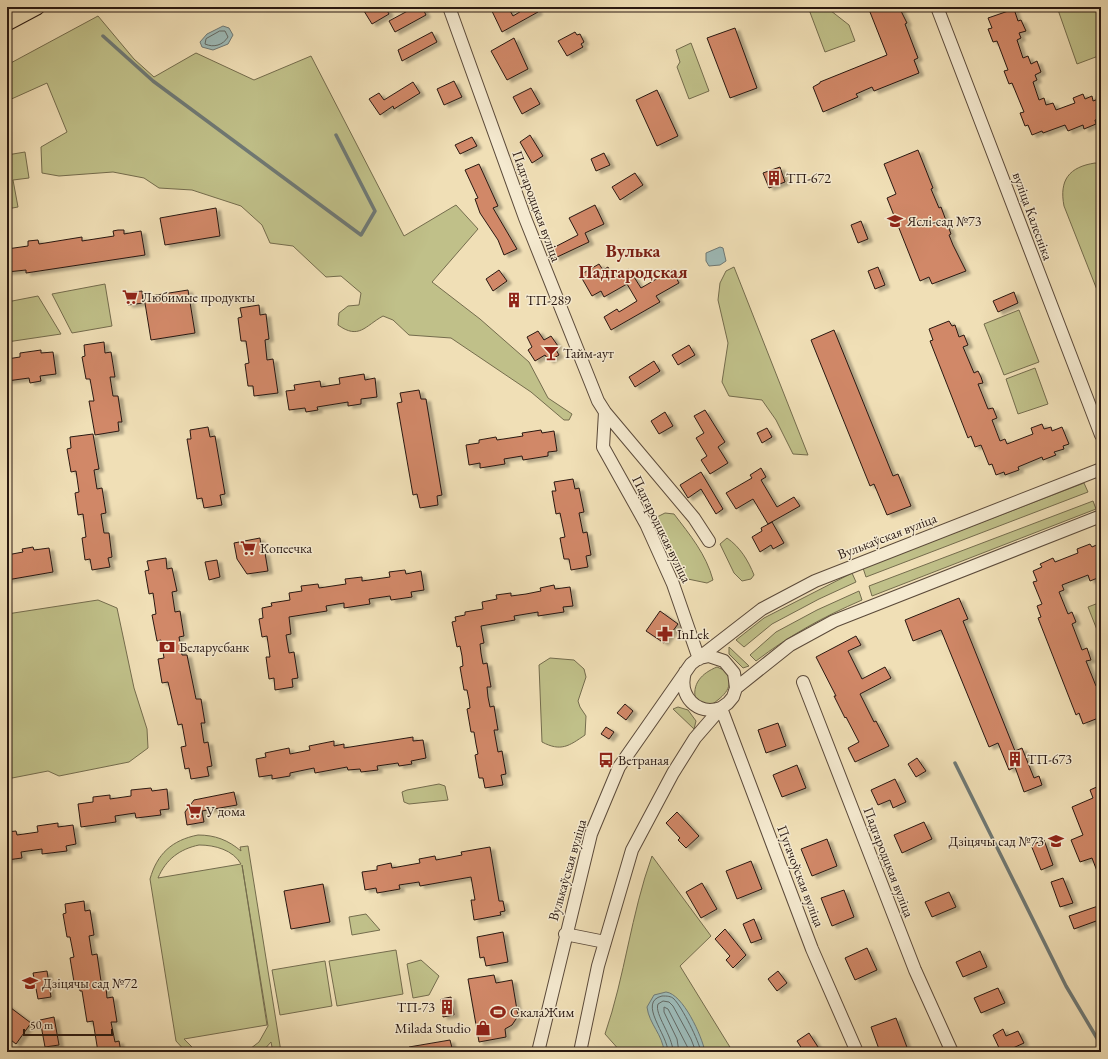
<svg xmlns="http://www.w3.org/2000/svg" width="1108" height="1059" font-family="'EB Garamond',serif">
	<defs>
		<filter id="shadow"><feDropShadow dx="4.5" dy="2.5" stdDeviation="1" flood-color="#0004"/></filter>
	</defs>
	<rect width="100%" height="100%" fill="#f0dfb6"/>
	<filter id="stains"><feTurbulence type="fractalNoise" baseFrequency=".005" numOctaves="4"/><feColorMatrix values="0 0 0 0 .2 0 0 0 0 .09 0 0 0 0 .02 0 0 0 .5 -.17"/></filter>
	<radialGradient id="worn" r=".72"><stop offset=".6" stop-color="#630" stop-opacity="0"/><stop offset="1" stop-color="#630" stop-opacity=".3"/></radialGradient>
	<path fill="#c0c089" stroke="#746c4d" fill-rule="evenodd" d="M808,7H826L849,25L855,41L825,52Z
		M1057,7H1101V55L1077,64Z
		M98,16L134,59L154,77L196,53L254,80L311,56L404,236L456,205L478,229L432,282L480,319L529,362L548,398L572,414L569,420H564L531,392L451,338L409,335L393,320L383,316C365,326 359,340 338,325L339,313L348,306L359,305L361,293L341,276L326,277L293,246L270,243L262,225L241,206L192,190L159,188L144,178L113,172L59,176L42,173L41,147L67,132L47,83L7,101V65Z
		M691,43L709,91L689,99L677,67L680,62L676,50Z
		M25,152L29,178L13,180L18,207L7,209V155Z
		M1095,163L1101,164V300L1064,206C1059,180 1069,167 1095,163Z
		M734,267L808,455L793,454L776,420L762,400L729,396L722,382L728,343L718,300L720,283L726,271Z
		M105,284L112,326L72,333L52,294Z
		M38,296L61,334L7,342V302Z
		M1019,310L1039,362L1004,375L984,324Z
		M1035,368L1048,404L1018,414L1006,379Z
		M1084,483L1088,492L866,577L863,568Z
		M1093,501L1096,509L872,596L869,586Z
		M665,513L674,514C690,535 706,554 713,580L707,583L683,578L673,557L667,540L659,530L657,517Z
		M727,538C740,547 748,560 754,575L751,579L742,581L734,573L720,544Z
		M852,573L856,582L819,599L772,624L744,647L736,640L764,618Z
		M859,591L862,600C823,617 790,635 756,661L750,655L776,632L817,610Z
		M98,600L117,608L134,688L147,729L148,748L129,762L59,776L48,771L7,779V614Z
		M1101,602V640L1088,607Z
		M729,647L749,666L743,668L729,654Z
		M550,658L574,660L584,669L586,677L578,701L580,707L586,716L585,735C569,746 561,752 542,742L539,665Z
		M717,667L726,671C735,687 724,696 711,705L696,701C691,684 702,673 717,667Z
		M678,707L688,710L696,721L694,729L673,709Z
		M439,784L445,786L448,800L409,804L404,802L402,792L407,790Z
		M198,835C215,835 228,840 241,851L240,847L248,846L281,1052H273L271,1042L262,1052H246L259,1042L268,1026L242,865L267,1025L184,1039L197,1052H186L176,1041L150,879C157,854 172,840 198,835ZM199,845C215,845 233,850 241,864L158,878C166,859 180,849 199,845Z
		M652,856L711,936L680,966L733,1052H621L605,1034C625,976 631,914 652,856Z
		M366,914L380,930L352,935L349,917Z
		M396,950L403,994L337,1006L329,961Z
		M421,960L439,976L429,995L413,998L407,964Z
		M325,961L332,1006L280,1015L272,970Z"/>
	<path fill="#9dbab7" stroke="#6f7975" d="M223,26L229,28L233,35L228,44L213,50L202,47L200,42L207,34Z
		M720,247L723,248L726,261L720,265L709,266L706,261V253Z
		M666,992C683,994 702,1036 705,1052H664C663,1035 649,1024 647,1007L654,995Z"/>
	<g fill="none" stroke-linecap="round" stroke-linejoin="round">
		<path stroke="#636964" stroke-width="1" d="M220,31H225L228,37C223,45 214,48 205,44L206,39Z
			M668,1052C668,1035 637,1002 662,996C667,996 671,996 674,999C682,1007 699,1041 701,1052
			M673,1052C673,1036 654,1014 658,1004L663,1001L669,1002L673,1006L691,1039L696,1052
			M679,1052L677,1039L664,1012V1007L668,1009L690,1052"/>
		<path stroke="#6f7975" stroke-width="3.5" d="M103,36L153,81L361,235L375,211L336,135
			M955,763L1066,986L1101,1045"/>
	</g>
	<path fill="#d18867" stroke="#291811" filter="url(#shadow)" d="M372,7H385L389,14L372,24L364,11Z
		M415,7H422L426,15L395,32L389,21Z
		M490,7H508L513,16L528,7H535L538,12L502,32Z
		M868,7H899L907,23L905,24L918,58L914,60L919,73L874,91L872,87L856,94L858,97L823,112L813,87L820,83V82L887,55Z
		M1014,9L1018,21L1021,20L1026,31L1019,33L1021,38L1017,40L1023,58L1028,56L1031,64L1037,61L1041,72L1035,75L1037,80L1033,82L1039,100L1044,98L1046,105L1053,103L1056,110L1075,103L1073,98L1083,94L1085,99L1092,96L1093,101L1101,98V118L1095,120L1096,124L1084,129L1083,125L1068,131L1065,125L1043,133L1042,131L1032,135L1028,125L1025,126L1020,113L1024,112L1012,83L1009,84L1004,71L1008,70L997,41L993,42L988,29L992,28L988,18Z
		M735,28L757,88L730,98L707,38Z
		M432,32L437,42L402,61L398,50Z
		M575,32L577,35L580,34L584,42L581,44L583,47L567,56L558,41Z
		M514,38L528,69L507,80L491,51Z
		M454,81L462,97L444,105L437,89Z
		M413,82L420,93L394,109L393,106L380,115L369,99L379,93L384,100Z
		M531,88L540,104L522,114L513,97Z
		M657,90L678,136L657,146L636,100Z
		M530,135L543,156L532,163L520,142Z
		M472,137L477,146L460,154L455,145Z
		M918,150L933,188L931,189L939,208L941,207L951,234L949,235L953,245L966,271L932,284L929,277L920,281L887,198L896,194L884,164Z
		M604,153L610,165L596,171L591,159Z
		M479,164L498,206L493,208L517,249L504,255L498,240L480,213L475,199L478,198L465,170Z
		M780,167L785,182L769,188L763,173Z
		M635,173L643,185L620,200L612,187Z
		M595,205L604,224L585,233L589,242L555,258L551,249L578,235L569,218Z
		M216,208L220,236L165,245L160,218Z
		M861,221L868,239L858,243L851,225Z
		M118,230H124V234L141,231L145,255L26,273V270L7,272V249L28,246V241L38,240L39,244L82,237V241L114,236L113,231Z
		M599,264L603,270L608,267L614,278L629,269L641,288L672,270L679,283L656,296L660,302L611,330L604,317L617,309L619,312L637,301L627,284L604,297L601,291L592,296L580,275Z
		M878,267L885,285L875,289L868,271Z
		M499,270L507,281L493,291L486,279Z
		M188,290L195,333L151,340L144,297Z
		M142,291L143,303L128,305L127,293Z
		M1014,292L1018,303L998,312L993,301Z
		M259,305L260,315L266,314L269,339L265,340L267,360L273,359L278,393L254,396L253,386H248L245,364L249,363L246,341H241L238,318L242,317L240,308Z
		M949,321L952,326L955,325L959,337L964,335L968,345L963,347L974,373L978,371L981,377L983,383L978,384L988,409L993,408L997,418L992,420L1000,441L1005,439L1007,444L1033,434L1031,428L1042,424L1044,429L1051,427L1052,431L1062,427L1069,444L1063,446L1064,449L1054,452L1056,455L1043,460L1042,457L1018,467L1019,470L1005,475L1004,472L996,475L992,464L989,465L981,445L975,447L971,436L968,438L930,341L933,340L929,329Z
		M834,330L893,476L898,474L911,506L887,515L874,484L870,486L811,340Z
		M538,331L544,340L551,336L558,346L555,348L559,355L549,361L545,355L535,361L528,350L532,347L527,337Z
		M104,342L105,353L111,352L115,377H110L113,396H118L122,422H118L119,431L95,435L89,401H94L90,379H86L82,357L85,356L84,345Z
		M689,345L695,355L678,365L672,355Z
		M41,350V353L53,352L56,374L40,376L41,381L30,383L29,378L7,381V359L20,357V353Z
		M654,361L660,371L635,387L629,377Z
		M364,374L365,380L375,378L377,397L361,399V404L348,406V402L317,407L318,410L306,412L305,408L289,410L286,391L295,390L294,385L320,381L321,387L340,384L339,378Z
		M419,390L421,399H426L442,495L437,496L438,505L420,508L417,494L413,495L397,403L402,402L400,393Z
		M705,410L725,442L718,447L728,463L710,474L701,460L707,456L696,438L704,433L694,416Z
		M665,412L673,426L659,434L651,421Z
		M208,427L210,437L215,436L225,494L220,495L222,505L204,508L202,498L197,499L187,439H191L190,430Z
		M767,428L772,437L762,443L757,433Z
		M541,430L542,433L554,431L557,451L548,452V456L523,460L522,456L504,459L505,464L480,468V463L469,465L466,445L479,443V440L496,437L497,440L523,436L522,433Z
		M93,434L99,469L94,470L97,489L102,488L106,513L101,514L104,533H109L112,557L108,558L110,567L92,570L90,559L85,560L82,538L86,537L83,514L78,515L75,493L79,492L76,471L71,472L67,449L71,448L70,437Z
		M761,468L766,477L761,480L777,507L794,497L800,506L768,524L753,499L736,509L726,493L752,478L750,475Z
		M701,472L723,509L716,514L701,489L688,498L680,485Z
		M573,479L575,489L579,488L584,512L579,513L583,533L587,532L591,555L586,556L588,567L571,570L569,559H564L560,538L565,537L560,513L556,514L552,491H556L554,482Z
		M772,522L784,543L773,549L771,545L760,552L752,537L762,531L761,528Z
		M260,538L262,554L265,553L268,571L247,574L237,559L234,543Z
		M1101,543V570L1098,572L1100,577L1090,581L1088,575L1083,577L1062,585L1064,590L1059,592L1068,614L1072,612L1076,622L1072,624L1082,650L1087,648L1091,660L1086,661L1096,686L1101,684V717L1083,724L1079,713L1076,715L1038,618L1041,617L1037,606L1042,604L1033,582L1037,581L1033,571L1042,567L1040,564L1053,558L1055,562L1078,553L1077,549L1090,544L1092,547Z
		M33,547L34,550L49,548L53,572L7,580V555L23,552L22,549Z
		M166,558L167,569L172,568L177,591L172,592L175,612L180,611L184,636L179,637L182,655H187L196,699H201L205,723H201L204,743L208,742L212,766L207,767L209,776L191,779L189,768L185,769L181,747L186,746L182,724L178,725L168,682L162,683L158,659L164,658L161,640L157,641L152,615L156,614L153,593L149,594L145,571L149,570L147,561Z
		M217,560L220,577L209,580L205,562Z
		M405,570L406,574L421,571L424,590L411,592L412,597L391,600L390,596L369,599L370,604L344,608V603L326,606L327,611L289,617L291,634L286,635L289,653L294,652L298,678L292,679L293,687L275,690L274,678L269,679L266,657H270L267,636L262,637L259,619L263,618L262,608L272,606L271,603L290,600L289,593L302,591L301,586L318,584L319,588L346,584L345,579L362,577V581L390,577L389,572Z
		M554,585L555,589L570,587L573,606L563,607L564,612L538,616V612L514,616L515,620L481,626L484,643L480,644L481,653L483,664L487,663L491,687H487L488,697L490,707L494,706L498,730H494L498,752L502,751L506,774L501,775L503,785L485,788L483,778H479L475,755L478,754L476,744L474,732H471L467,709L470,708L469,700L467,690H464L460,667L463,666L462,656L460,646L457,647L452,622L456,621L455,617L465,615V612L483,609L482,602L497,599L496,595L511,593V596L526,594L541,591L540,588Z
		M959,598L968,619L963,621L1015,751L1022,748L1034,778L1039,776L1042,785L1024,792L1015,767L1009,770L998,743L989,747L941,630L913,641L905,620Z
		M660,611L678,624L664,643L646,631Z
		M856,636L861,645L848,651L862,679L885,667L891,678L860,694L874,722L876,721L889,746L855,762L848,748L859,742L846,717L845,718L834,696H836L816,657Z
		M625,704L633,711L626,720L617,713Z
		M778,723L786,746L766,753L758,730Z
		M606,727L614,732L609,739L601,734Z
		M413,737V741L423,740L426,758L411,761L412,764L399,766L398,763L377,766L378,770L361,772L360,769L348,770L347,767L315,773L314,768L290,773V776L272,779V775L259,777L256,759L266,757L265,753L289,748L290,754L310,750L309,746L334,741V746L344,744V748Z
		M917,758L926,771L916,777L908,764Z
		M797,765L806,788L782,797L773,775Z
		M895,779L906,802L893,808L890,800L878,805L871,790Z
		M1101,785V817L1097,808L1101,819L1100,879L1092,858L1080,862L1071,840L1083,835L1072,807L1093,798L1090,790Z
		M151,788L152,791L167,789L169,809L160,810L161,815L136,818L135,813L115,816L116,822L81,827L78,804L93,802V797L110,795V799L131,796V790Z
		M234,792L237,805L202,811L204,822L187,825L185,812L194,800Z
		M677,812L699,836L686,848L678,840L680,838L666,823Z
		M924,822L932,839L902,853L894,835Z
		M58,823V827L73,825L76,844L66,846L67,851L42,854V849L21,852L22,858L7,860V832L16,831L17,835L38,832L37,826Z
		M827,839L837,866L812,876L801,849Z
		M1044,840L1053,865L1041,870L1031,845Z
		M490,847L499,901H503L505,911L500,912L501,915L474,920L471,900H475L471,877L420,886L419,882L399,885L400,889L377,893L376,888L365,890L362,872L377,870V866L391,863L392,868L420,863L419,859L435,856L436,860L462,855L461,852Z
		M751,861L762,889L737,899L726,871Z
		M1063,878L1073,903L1060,907L1051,882Z
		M702,883L717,909L701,918L686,892Z
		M323,884L330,922L291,929L284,891Z
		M844,890L854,917L832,926L821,898Z
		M949,892L956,907L932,917L925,902Z
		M84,901L85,911L90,910L92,922L94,935L89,936L92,955L97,954L102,988L106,987L107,998L113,997L117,1022H111L115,1042L119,1041L121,1052H98L93,1021L87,1022L82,991H80L78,981L74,982L70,958L74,957L70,937H67L63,914L66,913L65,904Z
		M1101,905V917H1098L1099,920L1074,929L1069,916Z
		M754,919L762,939L751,943L743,924Z
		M725,929L746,955L733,968L726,960L730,956L715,939Z
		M503,932L508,962L486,966L484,957L480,958L477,937Z
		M867,948L877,970L855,980L845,958Z
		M980,951L987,967L963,977L956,962Z
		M47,971L51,997L38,999L33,973Z
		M778,971L787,983L777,991L768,979Z
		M494,975L496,983L512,980L518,1016L512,1025L505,1029L506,1037L479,1042L468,979Z
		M998,988L1005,1003L981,1013L974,998Z
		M451,997L454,1015L443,1017L441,999Z
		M7,1005L31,1023L16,1044L7,1037Z
		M54,1017L59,1045L45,1047L40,1020Z
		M896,1018L908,1050L902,1052H880L871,1027Z
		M1003,1029L1006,1036L1018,1031L1024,1043L1013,1048L1014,1052H1001L993,1035Z
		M809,1033L818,1047L811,1052H804L797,1041Z
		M450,1040L453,1052H409V1047Z"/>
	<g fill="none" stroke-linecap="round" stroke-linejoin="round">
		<defs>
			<path id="minor" d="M449,7L525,218L598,401L605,412L603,447L646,524L673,584L699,659
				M937,7L1101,435
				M605,412L694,518L709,541
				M685,672C678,696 697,716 721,708
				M803,682L915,970L952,1052
				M736,688L790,645L834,621L1101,516
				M721,708L812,949L857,1052
				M565,934L605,942
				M538,1052L591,834L619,767L691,664L762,609L815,581L1101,469
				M580,1052L598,966L632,850L673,773L695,738L721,708L728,703L733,697L736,688L734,673L724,661L709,656L700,658"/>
			<path id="major" d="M7,23L37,7"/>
		</defs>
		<use href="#minor" stroke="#5b4a3a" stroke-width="14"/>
		<use href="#major" stroke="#291811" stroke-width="17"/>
		<use href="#minor" stroke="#f5ead0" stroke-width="12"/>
		<use href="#major" stroke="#f0dfb6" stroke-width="15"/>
	</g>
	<defs>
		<symbol id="building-bare" viewBox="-9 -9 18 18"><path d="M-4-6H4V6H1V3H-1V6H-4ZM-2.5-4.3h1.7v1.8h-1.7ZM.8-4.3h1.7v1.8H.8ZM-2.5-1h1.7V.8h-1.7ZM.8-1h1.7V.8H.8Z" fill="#8f2418" stroke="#f5ead0" stroke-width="2.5" paint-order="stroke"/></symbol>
		<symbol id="school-bare" viewBox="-9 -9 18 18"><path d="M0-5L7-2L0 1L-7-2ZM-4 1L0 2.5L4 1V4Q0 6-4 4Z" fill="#8f2418" stroke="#f5ead0" stroke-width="2.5" paint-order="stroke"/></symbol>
		<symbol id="supermarket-bare" viewBox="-9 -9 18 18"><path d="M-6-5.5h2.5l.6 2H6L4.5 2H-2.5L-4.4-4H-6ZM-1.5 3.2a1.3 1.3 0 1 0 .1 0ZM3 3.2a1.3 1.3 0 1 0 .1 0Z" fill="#8f2418" stroke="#f5ead0" stroke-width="2.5" paint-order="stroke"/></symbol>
		<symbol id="bar-bare" viewBox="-9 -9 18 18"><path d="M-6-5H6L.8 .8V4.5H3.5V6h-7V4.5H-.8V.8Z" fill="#8f2418" stroke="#f5ead0" stroke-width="2.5" paint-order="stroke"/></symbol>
		<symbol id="pharmacy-bare" viewBox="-9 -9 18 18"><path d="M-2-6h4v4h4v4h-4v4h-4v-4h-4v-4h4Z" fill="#8f2418" stroke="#f5ead0" stroke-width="2.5" paint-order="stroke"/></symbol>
		<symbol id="bank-bare" viewBox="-9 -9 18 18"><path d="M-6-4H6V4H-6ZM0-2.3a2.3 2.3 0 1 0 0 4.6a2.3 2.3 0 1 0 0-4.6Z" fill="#8f2418" stroke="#f5ead0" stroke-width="2.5" paint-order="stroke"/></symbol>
		<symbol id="bus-bare" viewBox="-9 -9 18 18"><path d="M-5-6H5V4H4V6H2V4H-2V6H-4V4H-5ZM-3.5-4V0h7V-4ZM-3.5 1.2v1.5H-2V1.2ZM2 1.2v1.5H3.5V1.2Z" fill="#8f2418" stroke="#f5ead0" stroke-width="2.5" paint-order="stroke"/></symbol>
		<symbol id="stadium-bare" viewBox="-9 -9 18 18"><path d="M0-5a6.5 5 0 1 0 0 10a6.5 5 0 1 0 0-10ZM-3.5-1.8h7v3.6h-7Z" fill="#8f2418" stroke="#f5ead0" stroke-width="2.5" paint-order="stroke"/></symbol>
		<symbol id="shop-bare" viewBox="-9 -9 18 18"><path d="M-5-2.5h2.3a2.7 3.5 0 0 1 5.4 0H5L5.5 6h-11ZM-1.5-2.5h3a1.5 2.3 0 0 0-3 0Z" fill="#8f2418" stroke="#f5ead0" stroke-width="2.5" paint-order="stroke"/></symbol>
	</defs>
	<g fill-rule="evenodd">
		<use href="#building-bare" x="763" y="167" width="22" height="22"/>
		<use href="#school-bare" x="884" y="210" width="22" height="22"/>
		<use href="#supermarket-bare" x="119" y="286" width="22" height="22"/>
		<use href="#building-bare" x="503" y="289" width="22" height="22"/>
		<use href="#bar-bare" x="540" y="342" width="22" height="22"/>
		<use href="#supermarket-bare" x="237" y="537" width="22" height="22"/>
		<use href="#pharmacy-bare" x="654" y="623" width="22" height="22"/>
		<use href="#bank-bare" x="156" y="636" width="22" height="22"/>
		<use href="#building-bare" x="1004" y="748" width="22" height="22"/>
		<use href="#bus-bare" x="595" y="749" width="22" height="22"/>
		<use href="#supermarket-bare" x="183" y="800" width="22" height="22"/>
		<use href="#school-bare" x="1045" y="830" width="22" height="22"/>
		<use href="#school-bare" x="19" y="972" width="22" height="22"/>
		<use href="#building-bare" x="436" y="996" width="22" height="22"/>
		<use href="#stadium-bare" x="487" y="1001" width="22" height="22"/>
		<use href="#shop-bare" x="472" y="1017" width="22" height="22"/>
	</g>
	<g text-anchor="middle" stroke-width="3" stroke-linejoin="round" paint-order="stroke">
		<g font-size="14" fill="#291811" stroke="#f5ead0" text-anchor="start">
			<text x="786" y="183">ТП-672</text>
			<text x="907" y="226">Яслі-сад №73</text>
			<text x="142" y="302">Любимые продукты</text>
			<text x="526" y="305">ТП-289</text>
			<text x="563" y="358">Тайм-аут</text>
			<text x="260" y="553">Копеечка</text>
			<text x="677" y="639">InLek</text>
			<text x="179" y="652">Беларусбанк</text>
			<text x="1027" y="764">ТП-673</text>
			<text x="618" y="765">Ветраная</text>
			<text x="206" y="816">У дома</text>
			<text x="1044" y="846" text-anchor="end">Дзіцячы сад №73</text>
			<text x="42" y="988">Дзіцячы сад №72</text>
			<text x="435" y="1012" text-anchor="end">ТП-73</text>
			<text x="510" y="1017">СкалаЖим</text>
			<text x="471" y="1033" text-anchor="end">Milada Studio</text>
		</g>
		<g font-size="14" fill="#291811" stroke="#f5ead0">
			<text transform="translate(537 206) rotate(70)" y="5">Падгародцкая вуліца</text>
			<text transform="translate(1033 216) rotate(70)" y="5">вуліца Калесніка</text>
			<text transform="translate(662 529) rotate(64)" y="5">Падгародцкая вуліца</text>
			<text transform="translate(887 536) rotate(-21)" y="5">Вулькаўская вуліца</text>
			<text transform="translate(889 862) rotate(69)" y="5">Падгародцкая вуліца</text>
			<text transform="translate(567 870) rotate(-74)" y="5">Вулькаўская вуліца</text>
			<text transform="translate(801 876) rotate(69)" y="5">Пугачоўская вуліца</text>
		</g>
		<g font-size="18" font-weight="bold" fill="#7a1f14" stroke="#f5ead0">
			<text x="633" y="257">Вулька<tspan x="633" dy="21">Падгародская</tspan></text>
		</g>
	</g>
	<rect width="1108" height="1059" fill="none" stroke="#f0dfb6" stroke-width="24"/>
	<rect x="8" y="8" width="1092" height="1043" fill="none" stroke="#291811" stroke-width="2"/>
	<rect x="12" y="12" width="1084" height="1035" fill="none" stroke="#291811"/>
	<path d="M24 1029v6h88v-6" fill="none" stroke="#291811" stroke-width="2"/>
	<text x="30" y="1029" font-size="12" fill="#291811" stroke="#f5ead0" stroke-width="3" paint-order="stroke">50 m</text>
	<rect width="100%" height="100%" filter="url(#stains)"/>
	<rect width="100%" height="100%" fill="url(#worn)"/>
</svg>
